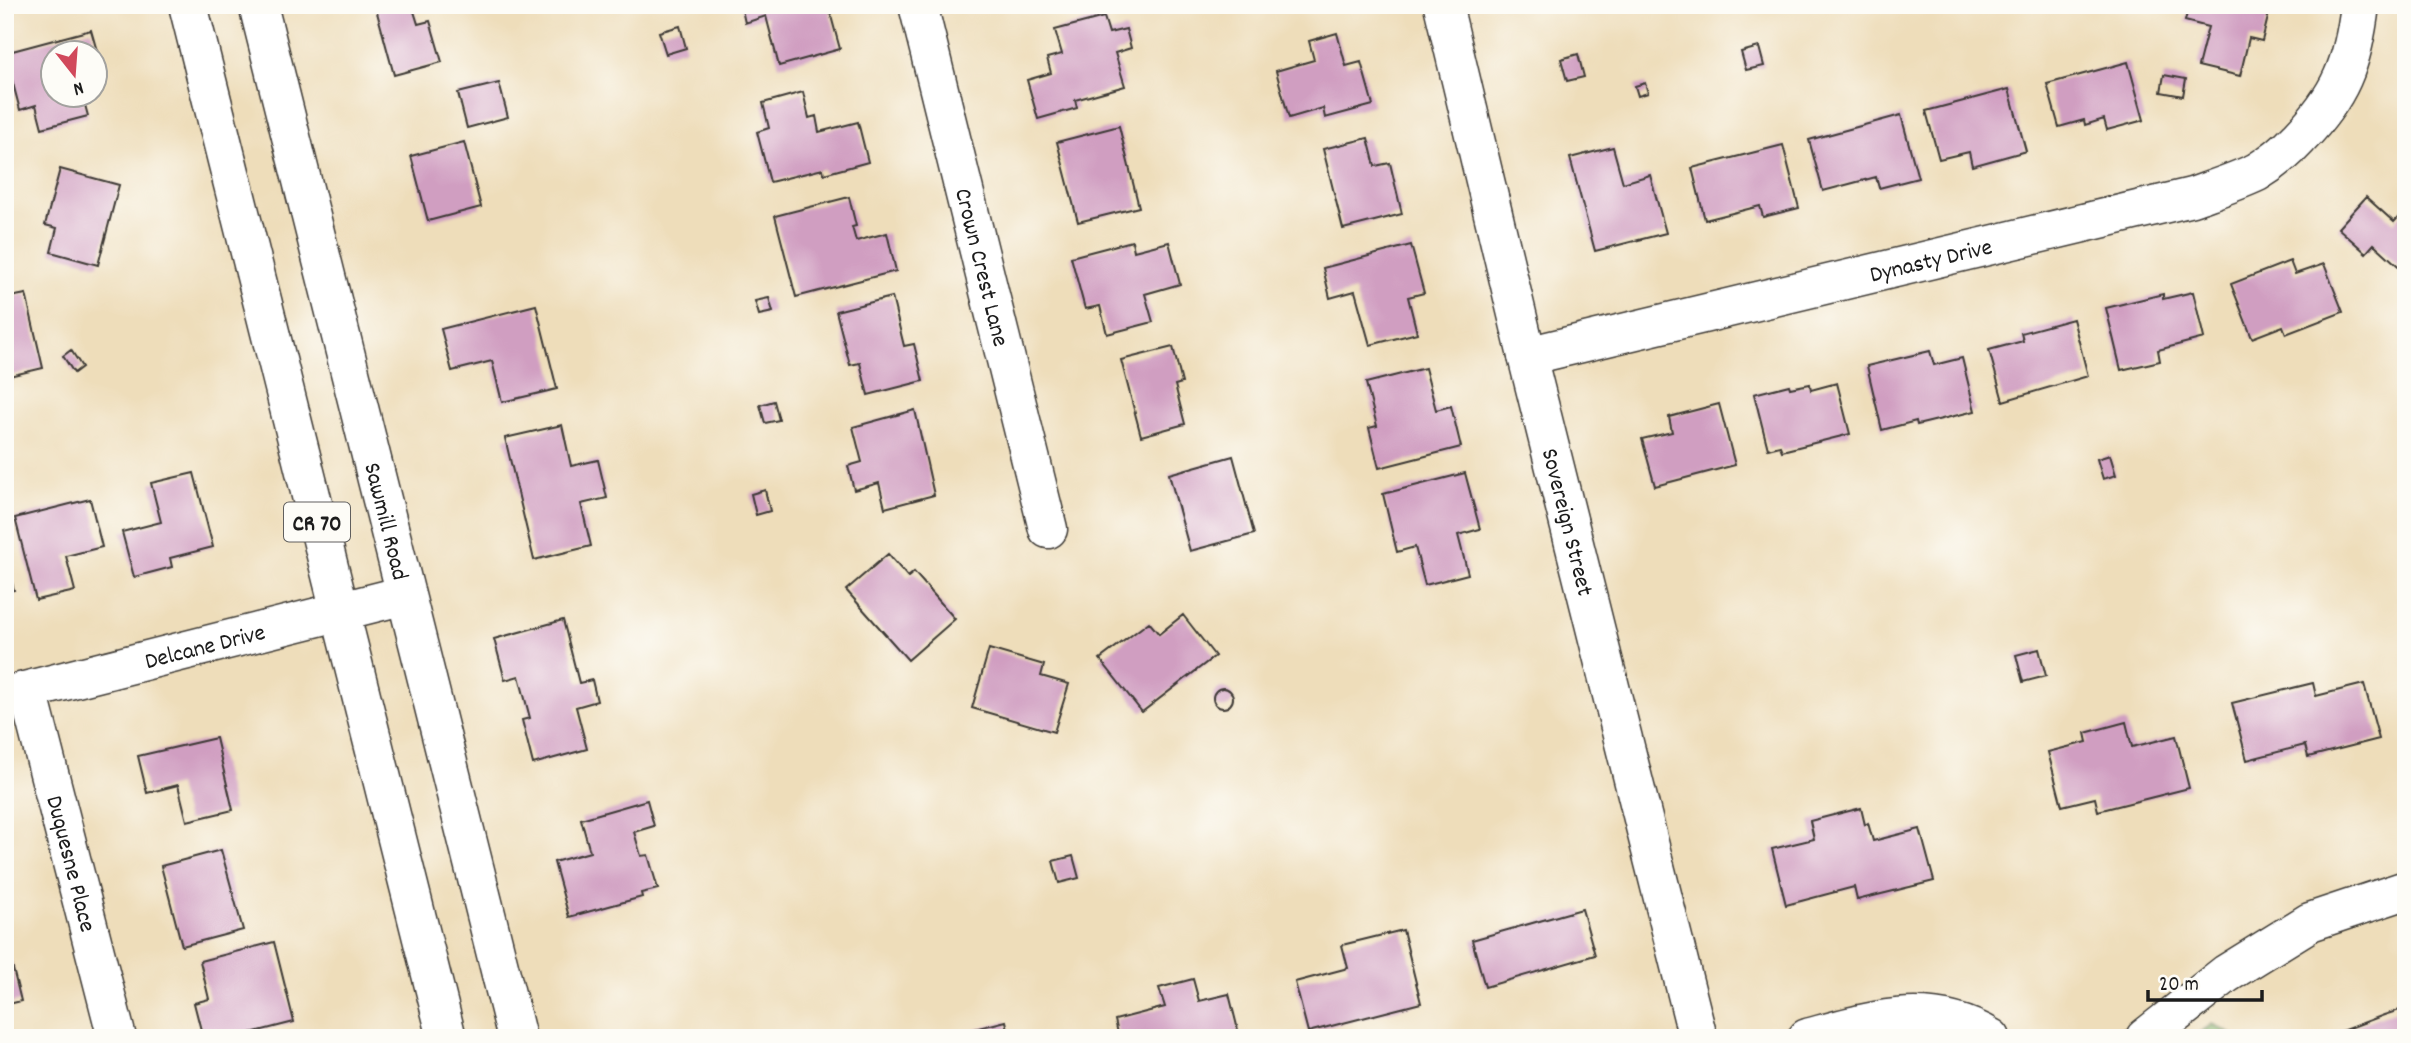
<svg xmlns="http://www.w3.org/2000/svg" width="2411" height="1043" font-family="Dekko,sans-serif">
	<defs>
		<pattern id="forest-firs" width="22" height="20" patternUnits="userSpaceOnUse" patternTransform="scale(1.75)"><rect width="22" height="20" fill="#87b067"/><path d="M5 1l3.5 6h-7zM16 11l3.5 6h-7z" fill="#6e8e54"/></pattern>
	</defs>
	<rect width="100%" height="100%" fill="#fdfcf7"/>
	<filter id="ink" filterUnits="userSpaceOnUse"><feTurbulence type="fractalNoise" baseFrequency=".0143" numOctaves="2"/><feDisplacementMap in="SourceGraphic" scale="14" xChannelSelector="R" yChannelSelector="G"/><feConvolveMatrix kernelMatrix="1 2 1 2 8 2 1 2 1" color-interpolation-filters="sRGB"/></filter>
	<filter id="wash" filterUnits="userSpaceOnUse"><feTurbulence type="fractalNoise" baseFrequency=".00686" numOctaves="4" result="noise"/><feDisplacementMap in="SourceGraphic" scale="28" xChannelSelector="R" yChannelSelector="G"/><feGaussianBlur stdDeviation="1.57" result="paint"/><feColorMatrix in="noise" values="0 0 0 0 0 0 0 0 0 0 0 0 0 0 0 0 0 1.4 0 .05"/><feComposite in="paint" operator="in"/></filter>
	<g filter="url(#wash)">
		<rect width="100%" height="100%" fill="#eeddba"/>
		<path fill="url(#forest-firs)" stroke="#526642" stroke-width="2" d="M2213,1024L2238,1038H2192Z"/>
		<g id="blocks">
			<path fill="#d09ec1" d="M375,5H412L418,24L430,21L442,62L394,75Z
				M741,5H828L840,49L779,66L766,16L745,23Z
				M1267,5H1286V6L1268,11Z
				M2189,5H2271L2262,41L2249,38L2240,76L2198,66L2208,27L2185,21Z
				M1104,17L1109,33L1126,29L1131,48L1115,53L1125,86L1075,100L1077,108L1038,119L1027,80L1051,73L1047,58L1062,54L1055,30Z
				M680,26L686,48L666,54L659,32Z
				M91,30L104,76L94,78V52H52V94H82L88,116L42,128L36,105L20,110L5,53Z
				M1337,33L1346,66L1361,62L1373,105L1325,118L1323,108L1289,118L1276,71L1314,60L1309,41Z
				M1759,47L1764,66L1746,70L1741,52Z
				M1578,54L1584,77L1567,81L1561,59Z
				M2128,62L2144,120L2107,130L2104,119L2085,125L2084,120L2059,127L2047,84Z
				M2164,75L2186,79L2183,96L2161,92Z
				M499,83L508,117L467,128L458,93Z
				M1645,83L1648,93L1638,96L1635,86Z
				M2009,89L2026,151L1972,166L1969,152L1939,159L1926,111Z
				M803,92L809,118L816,116L819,132L858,122L868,162L824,174L823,169L770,182L757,132L769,128L763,103Z
				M1901,115L1918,178L1879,188L1876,177L1823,191L1809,140Z
				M1119,126L1139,207L1078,222L1057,142Z
				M1368,138L1375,166L1390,163L1402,214L1343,229L1323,149Z
				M464,142L481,207L428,221L411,156Z
				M1783,145L1799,208L1763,217L1760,206L1705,220L1692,168Z
				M1613,147L1623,183L1650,175L1666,233L1595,251L1570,158Z
				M60,169L119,185L98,265L51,252L57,228L45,225Z
				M849,197L856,226L852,227L856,241L887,233L896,271L796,297L775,216Z
				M2366,197L2394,222L2406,209V273L2374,244L2366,253L2338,228Z
				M1132,241L1134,251L1169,242L1180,284L1145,294L1153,322L1107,334L1100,306L1085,309L1071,257Z
				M1411,245L1424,293L1408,297L1417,333L1370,345L1355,291L1330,298L1323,268Z
				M2290,261L2295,274L2324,264L2343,312L2286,334L2283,326L2252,338L2231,284Z
				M2193,292L2204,338L2158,350L2160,361L2121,370L2106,308L2163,294V299Z
				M26,294L43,368L5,377V298Z
				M892,297L904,346L914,344L923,381L868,395L860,363L850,365L836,311Z
				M769,298L773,312L759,315L755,301Z
				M536,305L557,389L502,402L492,361L452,371L441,329Z
				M2073,319L2088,376L2003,401L1989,350L2023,341L2021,333Z
				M1173,347L1182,383L1175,385L1185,424L1141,436L1121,360Z
				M71,350L82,367L74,373L63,356Z
				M1930,351L1934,365L1962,358L1975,411L1917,425L1916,421L1882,430L1867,366Z
				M1425,368L1436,410L1451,406L1461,447L1379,468L1369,428L1377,426L1366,383Z
				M1837,383L1850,434L1782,451L1780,446L1768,449L1754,394L1789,385L1790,388L1810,384L1811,390Z
				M774,401L779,420L765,423L760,405Z
				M1719,404L1735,465L1655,486L1642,439L1672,432L1669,417Z
				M915,410L934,495L885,508L879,483L854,490L848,466L862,462L853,427Z
				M562,425L571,466L598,460L607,498L581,504L591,546L534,560L505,438Z
				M2110,455L2116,475L2103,479L2097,459Z
				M1233,456L1254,534L1190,551L1169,474Z
				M194,473L213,547L170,558L172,567L134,577L122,532L161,522L151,483Z
				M1465,473L1480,529L1458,535L1468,574L1425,585L1415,547L1397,552L1383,494Z
				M765,490L770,511L756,515L751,494Z
				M90,499L102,547L66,556L75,591L36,600L15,518Z
				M888,554L908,577L914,572L955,619L908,660L846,590Z
				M6,560L14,590L5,592V561Z
				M1183,615L1215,656L1142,712L1100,659L1149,622L1159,634Z
				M563,620L579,683L592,680L597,701L576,707L587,749L533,764L522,720L530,718L519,676L505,680L494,639Z
				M989,649L1044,665L1041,676L1069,684L1054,732L972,708Z
				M2039,649L2046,676L2023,682L2016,655Z
				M2313,683L2316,696L2364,684L2379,739L2308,757L2305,745L2247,760L2232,703Z
				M1213 698a10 10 0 1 1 20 0a10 10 0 1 1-20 0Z
				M2126,722L2132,747L2176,736L2189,788L2098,811L2095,798L2062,806L2048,752L2087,742L2085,733Z
				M216,738L233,810L187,821L178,785L147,793L138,756Z
				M647,800L654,826L634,832L641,856L648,855L658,889L641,893L642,897L569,917L554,862L590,852L581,819Z
				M1861,808L1865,825L1868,823L1873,841L1920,829L1934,881L1857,900L1854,887L1786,905L1772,849L1814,839L1810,821Z
				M221,850L243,930L182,946L161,866Z
				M1073,856L1079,878L1059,883L1053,861Z
				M1582,909L1595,955L1485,987L1472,940Z
				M1403,930L1421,1003L1308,1032L1295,982L1348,968L1342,945Z
				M274,942L294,1022L231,1038H203L194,1003L209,999L200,961Z
				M5,949H8L21,1001L5,1005Z
				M1193,979L1199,1001L1229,994L1240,1038H1119L1115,1020L1165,1007L1159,988Z
				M2406,1008V1038H2323L2384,1015Z
				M1006,1021L1010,1038H943V1037Z
				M352,1031L354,1038H329V1037Z"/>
		</g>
	</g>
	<g filter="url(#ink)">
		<use href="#blocks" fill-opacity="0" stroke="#3c3934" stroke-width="2"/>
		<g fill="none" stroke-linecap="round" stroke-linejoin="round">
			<defs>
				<g id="minor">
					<path id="s1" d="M918,5L1048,529"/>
					<path id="s2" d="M1443,5L1527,356L1698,1038"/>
					<path id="s3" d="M1527,356L2192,197C2214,189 2236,182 2257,172C2272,163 2287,151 2299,138C2340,96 2353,64 2360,5"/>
					<path id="s4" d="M28,691L117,1038"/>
					<path id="s5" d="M5,696L405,595"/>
					<path d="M1807,1038C1871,1021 1929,1001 1991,1038"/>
				</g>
				<g id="major">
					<path d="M188,5L447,1038"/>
					<path id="s6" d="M258,5L517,1038"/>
					<path d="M2145,1038L2226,974L2310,922L2406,890"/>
				</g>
			</defs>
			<use href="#minor" stroke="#3c3934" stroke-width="41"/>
			<use href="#major" stroke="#3c3934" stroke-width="41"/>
			<use href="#minor" stroke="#fff" stroke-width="38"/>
			<use href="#major" stroke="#fff" stroke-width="38"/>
		</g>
	</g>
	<g text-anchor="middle" stroke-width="5" stroke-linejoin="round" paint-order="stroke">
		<rect fill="#fdfcf7" stroke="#605f5e" stroke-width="2" x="284" y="502.5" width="66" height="39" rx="5"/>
		<g font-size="23" font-weight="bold" fill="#1c1c1c">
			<text x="317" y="530">CR 70</text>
		</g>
		<g font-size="24" fill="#1c1c1c" stroke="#fdfcf7">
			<text dy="8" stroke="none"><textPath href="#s3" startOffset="415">Dynasty Drive</textPath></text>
			<text dy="8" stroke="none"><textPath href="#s1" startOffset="270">Crown Crest Lane</textPath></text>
			<text dy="8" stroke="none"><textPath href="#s6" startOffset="532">Sawmill Road</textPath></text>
			<text dy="8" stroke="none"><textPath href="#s2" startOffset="532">Sovereign Street</textPath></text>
			<text dy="8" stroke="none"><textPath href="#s5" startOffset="206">Delcane Drive</textPath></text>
			<text dy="8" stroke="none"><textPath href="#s4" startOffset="178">Duquesne Place</textPath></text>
		</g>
	</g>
	<rect width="2411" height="1043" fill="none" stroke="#fdfcf7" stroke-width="28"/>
	<g transform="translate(74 74) rotate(163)"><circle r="33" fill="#fdfcf7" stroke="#a3a29f" stroke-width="2"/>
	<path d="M0-5L12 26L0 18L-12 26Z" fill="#d1495b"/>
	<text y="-10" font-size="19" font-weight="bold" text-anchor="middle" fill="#1c1c1c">N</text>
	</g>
	<path d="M2148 990v10h114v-10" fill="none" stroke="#1c1c1c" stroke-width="3.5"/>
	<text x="2159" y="990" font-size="21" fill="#1c1c1c" stroke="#fdfcf7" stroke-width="5" paint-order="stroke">20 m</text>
</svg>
